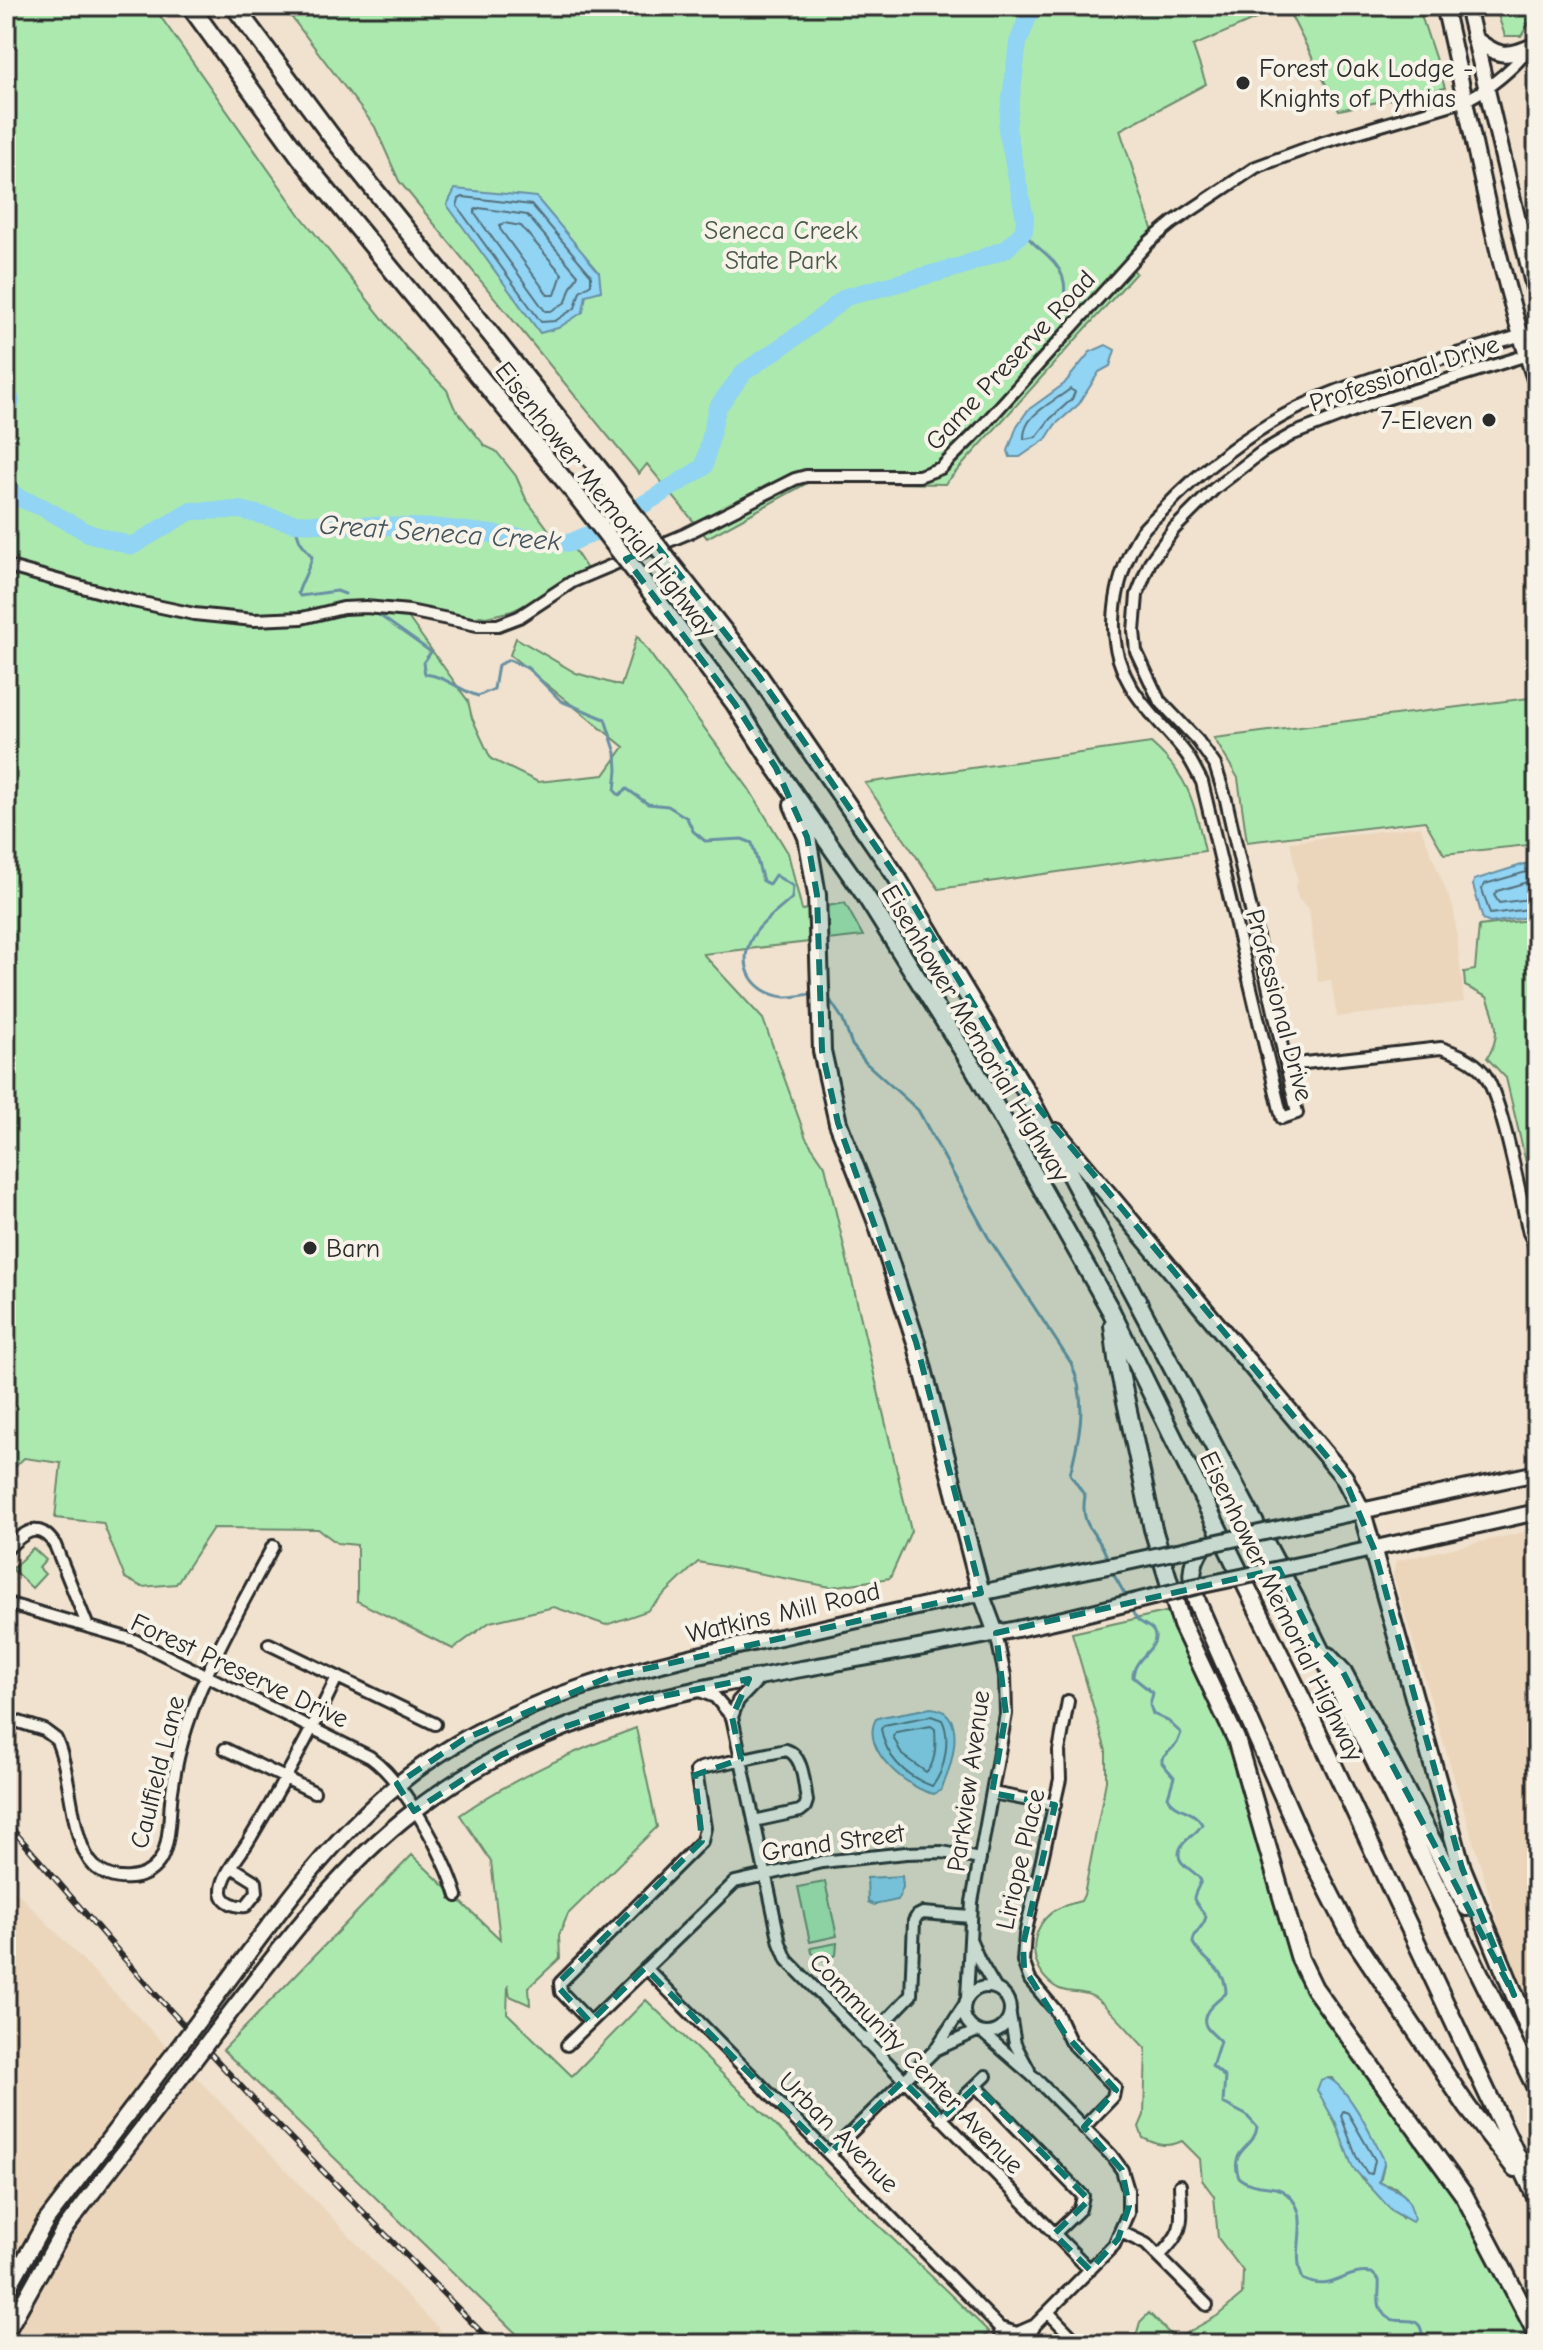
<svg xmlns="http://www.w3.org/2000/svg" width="1543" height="2350" font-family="'Comic Neue',sans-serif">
	<rect width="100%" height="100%" fill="#f0e2ce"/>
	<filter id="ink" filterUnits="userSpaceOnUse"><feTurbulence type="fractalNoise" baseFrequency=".0125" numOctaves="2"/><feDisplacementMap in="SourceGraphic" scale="16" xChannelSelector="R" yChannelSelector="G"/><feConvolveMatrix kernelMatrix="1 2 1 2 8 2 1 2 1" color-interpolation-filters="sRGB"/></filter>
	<g filter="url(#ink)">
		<path fill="#ebd6bc" d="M1420,826L1454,910L1464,1002L1337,1017L1331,980L1318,982L1309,909L1298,899L1295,886L1298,882L1290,842Z
			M1537,1529V2013L1513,1966L1502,1937L1393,1575L1396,1561Z
			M6,1881L49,1925L454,2344H6Z"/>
		<path fill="#ace9af" stroke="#6c8a6d" stroke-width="2" fill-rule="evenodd" d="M6,6H153L301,216L407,349L447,390L454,407L485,446L496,451L516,476L526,499L557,541L570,543L587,569L581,572L584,577L512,611L486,617L480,616L468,620L402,609L468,701L472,718L491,759L538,782L604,775L624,747L510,655L516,638L576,673L621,686L637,636L749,789L788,853L802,910L845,903L863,936L703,954L763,1019L806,1138L825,1166L911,1531L890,1578L831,1587L698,1562L647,1611L606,1625L554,1607L490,1622L453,1649L357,1601V1545L337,1543L318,1529L213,1528L176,1584L142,1587L125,1578L103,1523L55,1518L61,1463L24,1458L6,1476Z
			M283,6H1286L1193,46L1206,84L1120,130L1153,232L1126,261L1136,273L945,484L809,482L707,538L647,464L639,474L399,181L375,127Z
			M1286,6H1418L1445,88L1339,110Z
			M1495,6H1537V11L1521,36H1505Z
			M1537,697V844L1444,854L1425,821L1247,842L1238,778L1214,738Z
			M1151,743C1190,777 1194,803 1205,851L939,889L865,783Z
			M1537,919V1196H1534L1506,1078L1487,1058C1501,1037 1497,1021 1487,997L1465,986L1464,972L1475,970L1479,926Z
			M33,1548L46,1560L39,1568L45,1574L32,1588L12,1569Z
			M1170,1611L1227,1733L1285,1934L1469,2216L1534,2344H1167L1217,2316L1242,2295L1243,2271L1218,2238L1214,2196L1202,2180L1200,2159L1182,2141C1167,2148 1157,2145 1143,2138L1139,2127L1144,2115L1146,2049C1130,2033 1113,2010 1094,1997C1082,1989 1066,1995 1054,1986C1028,1968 1028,1931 1052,1912C1061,1905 1071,1904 1081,1901L1084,1895L1106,1781V1751L1072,1633ZM1326,2078H1332L1384,2164L1380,2183L1395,2187L1407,2198L1402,2218L1362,2179L1329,2111L1321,2080Z
			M636,1728L657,1827L568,1914L559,1935L560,1958L529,1987L530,2005L510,1996L508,1985L507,2013L572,2076L646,2000L989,2332L978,2344H527L223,2050L412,1855L500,1939L491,1861L460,1815C515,1777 574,1751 636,1728Z
			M825,1882L837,1936L810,1942L798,1887Z
			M837,1943L836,1955L823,1960L812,1953L811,1948Z
			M1149,2313L1171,2335L1152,2344H1144L1136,2336L1140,2322Z"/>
		<path fill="#91d4f3" stroke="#6890a3" stroke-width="2" d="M455,189L536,197L599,272L601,291L586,295L583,312L558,328L540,333L447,205Z
			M1106,345L1115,350L1110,366L1099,372L1079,404L1055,425L1046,439L1020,457H1010L1008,451L1017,426L1028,410L1064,384L1090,352Z
			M1531,862L1536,863L1534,916L1490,923L1483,920L1473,885L1474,880Z
			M931,1708C970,1711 951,1768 941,1790L934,1794C908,1789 859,1749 876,1719L881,1717Z
			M902,1876L903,1887L898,1900L874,1905L868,1902L867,1878Z
			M1326,2078C1345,2080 1374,2140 1383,2158L1384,2164L1379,2182C1399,2192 1409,2191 1414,2219L1412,2222L1392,2211L1353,2168L1335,2122L1317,2090L1321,2080Z"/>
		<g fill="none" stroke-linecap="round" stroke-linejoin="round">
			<path stroke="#546f7b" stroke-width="2" d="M463,197L532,205L591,275V284L580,291L575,308L555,321L541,322L457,206L459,199Z
				M479,208L527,215L578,275L570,289L566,302L551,311H545L475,214V210Z
				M504,223L521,226L562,274L555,295H548L500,229V225Z
				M1070,389L1075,392L1072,399L1050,419L1036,437L1024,439C1023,414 1053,403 1070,389Z
				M1537,869L1485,884L1482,889L1490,914L1537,908
				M1537,879L1497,891L1494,895L1499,903L1537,898
				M931,1716L942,1720C951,1737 945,1772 932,1786C905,1776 886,1757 881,1729L884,1725Z
				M931,1726L935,1729C936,1743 936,1764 926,1772L902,1755L893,1736L896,1732Z
				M1343,2111L1348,2113L1375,2160L1372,2174L1367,2173L1356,2156L1341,2116Z"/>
			<path stroke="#6890a3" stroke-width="3" d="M1024,231C1030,243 1038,246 1047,255C1068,274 1067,289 1061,315
				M294,523L300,541L312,557C309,570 302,580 298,593L300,596L337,591L345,594
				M379,615L431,652L423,663L425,674C445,676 459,690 478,696L494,689L498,665L509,660L528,668L561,701L605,719L616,753L617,770L615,791L619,795L627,789L648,804L668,806L687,818L693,831L705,841L742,839L752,843L763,881L769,884L775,875L793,886L792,898C781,909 764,920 755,933C735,962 750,993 785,997C796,998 805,993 816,995
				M828,997L842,1018L852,1045L866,1063L918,1110L988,1237L1071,1363C1088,1401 1080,1435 1070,1474L1085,1496C1079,1530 1099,1531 1108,1560
				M1111,1570L1127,1598
				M1130,1605C1132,1610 1133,1614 1136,1618C1141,1625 1154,1626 1155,1636C1157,1649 1133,1659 1133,1677L1153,1693L1150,1705L1153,1714L1168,1721L1181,1733L1177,1743L1162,1759V1763L1174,1777L1168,1797C1174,1811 1194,1809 1202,1824C1197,1835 1184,1838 1180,1849C1174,1866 1196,1869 1201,1881C1190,1904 1192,1896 1206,1916C1205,1927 1193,1931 1193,1943C1203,1962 1226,1967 1226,1993C1219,2001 1199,2012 1206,2026C1209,2032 1216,2036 1220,2041L1212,2066L1225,2077L1223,2103L1246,2115L1257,2127C1255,2149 1228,2148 1239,2178C1256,2191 1273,2182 1287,2194C1314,2217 1289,2248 1303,2279C1332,2294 1343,2269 1372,2273L1379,2280C1380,2289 1377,2299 1380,2307C1388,2330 1410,2314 1419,2325C1423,2330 1422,2338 1424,2344"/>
			<path stroke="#91d4f3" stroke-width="18" d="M6,391L11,401L6,413
				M6,487L19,498L42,507L88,533L132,546L191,511L240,510L294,523L441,528L570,543L612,524L704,467L717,408L744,372L800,334L846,297L962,266L1006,249L1024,231L1025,218L1007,129L1018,43L1032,6"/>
			<defs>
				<path id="minor" d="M1537,330C1461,356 1379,370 1306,404C1252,430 1201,469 1161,512C1154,519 1145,526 1140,534C1117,571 1105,628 1122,668C1136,704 1165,725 1187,755C1193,764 1197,773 1202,782L1282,1118L1297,1113L1226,800L1215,765L1198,741L1159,700L1136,651L1134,631L1137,595L1150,562L1174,529L1214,489L1262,452L1293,434L1373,403L1537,352
					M6,566L133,601L194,614L254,620L302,618L343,608L366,607L409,611L477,625H498L519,617L572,582L686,534L795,479L806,476H919L941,468L979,430L1149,242L1172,223L1256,167L1324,142L1466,100C1494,86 1518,64 1537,39
					M1287,1065L1441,1048C1456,1053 1472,1059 1483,1072C1501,1093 1521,1200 1529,1233L1537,1249
					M6,1550C23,1533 38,1519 55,1545L88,1627
					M6,1603L134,1640L370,1757C404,1781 445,1856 457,1896
					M269,1644L435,1724
					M700,1691L715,1697L732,1717L738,1701L759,1679
					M1068,1701L1059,1751L1060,1779L1025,1935L1023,1961L1030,1980L1056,2011L1070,2041L1115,2087L1113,2097L1084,2127
					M732,1717L780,1943L787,1960L1090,2270
					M6,1718L44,1730L56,1739C72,1772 70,1842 94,1866C112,1883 144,1883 159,1862C171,1844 169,1813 172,1791C175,1769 180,1747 187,1726C207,1663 242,1605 273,1546
					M225,1749L314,1792
					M992,1793L1055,1805
					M232,1867L256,1882L257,1892L246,1906C237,1907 223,1903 222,1892C221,1876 240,1855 248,1842C281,1788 310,1734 337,1677
					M971,1941L979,1960L996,1989
					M646,1968L1000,2328L1001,2344
					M964 2010a23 23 0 1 1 46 0a23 23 0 1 1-46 0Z
					M967,1998L972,1902L1006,1714L1005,1676L996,1633
					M1010,2015L1015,2044L1029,2070
					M590,2022L561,1992L560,1983L702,1841L705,1828L696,1771L701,1768L786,1750C804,1755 804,1785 807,1801L805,1807L800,1811L754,1821
					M983,2033L1035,2078L1111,2155L1122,2170L1128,2190V2213L1114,2245L1035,2325L1031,2333L1021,2344
					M866,2042L911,1995L914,1921L917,1916L923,1913L970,1917
					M567,2045L735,1882L822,1862L906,1853L942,1852L980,1859
					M937,2049L977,2031
					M976,2086L1083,2196L1080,2209L1054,2234
					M941,2119L986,2076
					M829,2154L935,2050L965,2004
					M1121,2232L1146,2244L1207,2305
					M1159,2256C1187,2229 1181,2222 1180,2185
					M1048,2312L1079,2344
					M1000,2328L1017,2333L1033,2326"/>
				<path id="major" d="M1444,6C1474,133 1494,262 1537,385
					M1467,6L1537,301
					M1474,38C1497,56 1505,58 1531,47
					M1310,1522L1537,1473
					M1327,1559L1537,1512
					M981,1593L996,1633
					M202,2016C262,1936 318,1850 396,1786C516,1687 674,1660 822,1628C922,1606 1022,1583 1123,1563
					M216,2031C275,1955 337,1870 414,1811C534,1719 656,1696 801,1669C894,1652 988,1637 1080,1615
					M6,2292L46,2221L178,2048
					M6,2333L63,2231L192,2063"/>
				<path id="highway" d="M190,6L303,161L573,491
					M234,6L332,137L607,479
					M670,563L759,676L896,876L1028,1095L1295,1599L1537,2090
					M638,575L735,704L776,768L865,895L975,1070L1111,1311L1313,1722L1537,2199
					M793,805L807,837L817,895L822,1051L838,1123L876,1220L916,1342L981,1593
					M1056,1132L1344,1477L1362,1512L1462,1868L1537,2049
					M1113,1325L1117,1359L1153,1529L1182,1625L1236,1739L1300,1959L1314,1988L1464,2195L1537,2334
					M1202,1547C1189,1565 1191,1581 1197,1602L1302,1839L1350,1933L1468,2108L1515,2168
					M1328,1656L1343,1672L1467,1907"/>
			</defs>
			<use href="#minor" stroke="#2b2b2b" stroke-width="16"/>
			<use href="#major" stroke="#2b2b2b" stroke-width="20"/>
			<use href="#highway" stroke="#2b2b2b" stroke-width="22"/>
			<use href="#minor" stroke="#f7f3e8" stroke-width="10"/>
			<use href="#major" stroke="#f7f3e8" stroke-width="14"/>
			<use href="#highway" stroke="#f7f3e8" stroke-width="16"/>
			<defs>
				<path id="rail" d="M6,1822L156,1995L263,2110L493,2344"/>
			</defs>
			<use href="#rail" stroke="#2b2b2b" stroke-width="6"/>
			<use href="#rail" stroke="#f7f3e8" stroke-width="3" stroke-dasharray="9" stroke-linecap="butt"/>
			<defs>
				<path id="major-bridge" d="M1123,1563L1310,1522
					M1080,1615L1193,1587L1327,1559
					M178,2048L202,2016
					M192,2063L216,2031"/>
				<path id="highway-bridge" d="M607,479L670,563
					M573,491L638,575"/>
			</defs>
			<use href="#major-bridge" stroke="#2b2b2b" stroke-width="20" stroke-linecap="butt"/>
			<use href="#highway-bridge" stroke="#2b2b2b" stroke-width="22" stroke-linecap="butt"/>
			<use href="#major-bridge" stroke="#f7f3e8" stroke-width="14"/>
			<use href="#highway-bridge" stroke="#f7f3e8" stroke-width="16"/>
		</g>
	</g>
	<path fill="#0f766e" fill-opacity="0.2" stroke="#0f766e" stroke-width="6" stroke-dasharray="16 10" stroke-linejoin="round" d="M657,546L759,676L896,876L1028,1095L1344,1477L1374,1549L1462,1868L1514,1995L1343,1672L1315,1643L1279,1569L996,1633L1006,1714L992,1793L1055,1805L1023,1945L1024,1968L1065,2034L1116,2090L1084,2127L1122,2170L1129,2206L1118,2239L1090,2270L1054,2234L1089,2200L976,2086L941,2119L903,2081L829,2154L645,1968L590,2022L560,1989L561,1980L702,1841L695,1775L741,1759L732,1717L749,1679L648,1699L564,1727L501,1755L414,1811L397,1784L464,1739L609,1677L981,1593L916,1342L838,1123L822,1051L817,895L807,837L776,768L735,704L626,559Z"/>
	<g fill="#2b2b2b" stroke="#f7f3e8" stroke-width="3">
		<circle cx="1243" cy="83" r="8"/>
		<circle cx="1489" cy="420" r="8"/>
		<circle cx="310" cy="1248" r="8"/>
	</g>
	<g text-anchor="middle" stroke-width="8" stroke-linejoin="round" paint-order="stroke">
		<g font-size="26" fill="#2b2b2b" stroke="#f7f3e8" text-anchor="start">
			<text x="1259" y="77">Forest Oak Lodge -<tspan x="1259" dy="30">Knights of Pythias</tspan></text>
			<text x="1473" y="429" text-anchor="end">7-Eleven</text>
			<text x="326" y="1257">Barn</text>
		</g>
		<g font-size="26" fill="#4b5a4c" stroke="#f7f3e8">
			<text x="781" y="239">Seneca Creek<tspan x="781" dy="30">State Park</tspan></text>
		</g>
		<g font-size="26" fill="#2b2b2b" stroke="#f7f3e8">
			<text transform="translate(1010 360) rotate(-47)" y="9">Game Preserve Road</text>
			<text transform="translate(1404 373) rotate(-18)" y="9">Professional Drive</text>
			<text transform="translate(606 499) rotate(52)" y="9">Eisenhower Memorial Highway</text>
			<text transform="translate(1280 1005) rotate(75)" y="9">Professional Drive</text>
			<text transform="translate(976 1033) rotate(59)" y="9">Eisenhower Memorial Highway</text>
			<text transform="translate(1282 1606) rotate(64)" y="9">Eisenhower Memorial Highway</text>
			<text transform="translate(783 1612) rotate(-13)" y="9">Watkins Mill Road</text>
			<text transform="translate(240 1670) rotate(25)" y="9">Forest Preserve Drive</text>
			<text transform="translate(157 1772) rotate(-76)" y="9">Caulfield Lane</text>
			<text transform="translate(968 1781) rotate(-82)" y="9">Parkview Avenue</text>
			<text transform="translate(833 1842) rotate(-8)" y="9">Grand Street</text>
			<text transform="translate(1020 1859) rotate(-77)" y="9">Liriope Place</text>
			<text transform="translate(917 2063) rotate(46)" y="9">Community Center Avenue</text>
			<text transform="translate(839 2132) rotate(45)" y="9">Urban Avenue</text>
		</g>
		<g font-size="28" font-style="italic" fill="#44555d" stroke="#f7f3e8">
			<text transform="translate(440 532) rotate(4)" y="10">Great Seneca Creek</text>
		</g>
	</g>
	<rect width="1543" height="2350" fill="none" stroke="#f7f3e8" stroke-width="32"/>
	<rect x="16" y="16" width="1511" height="2318" fill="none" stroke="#2b2b2b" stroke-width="3" filter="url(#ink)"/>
</svg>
